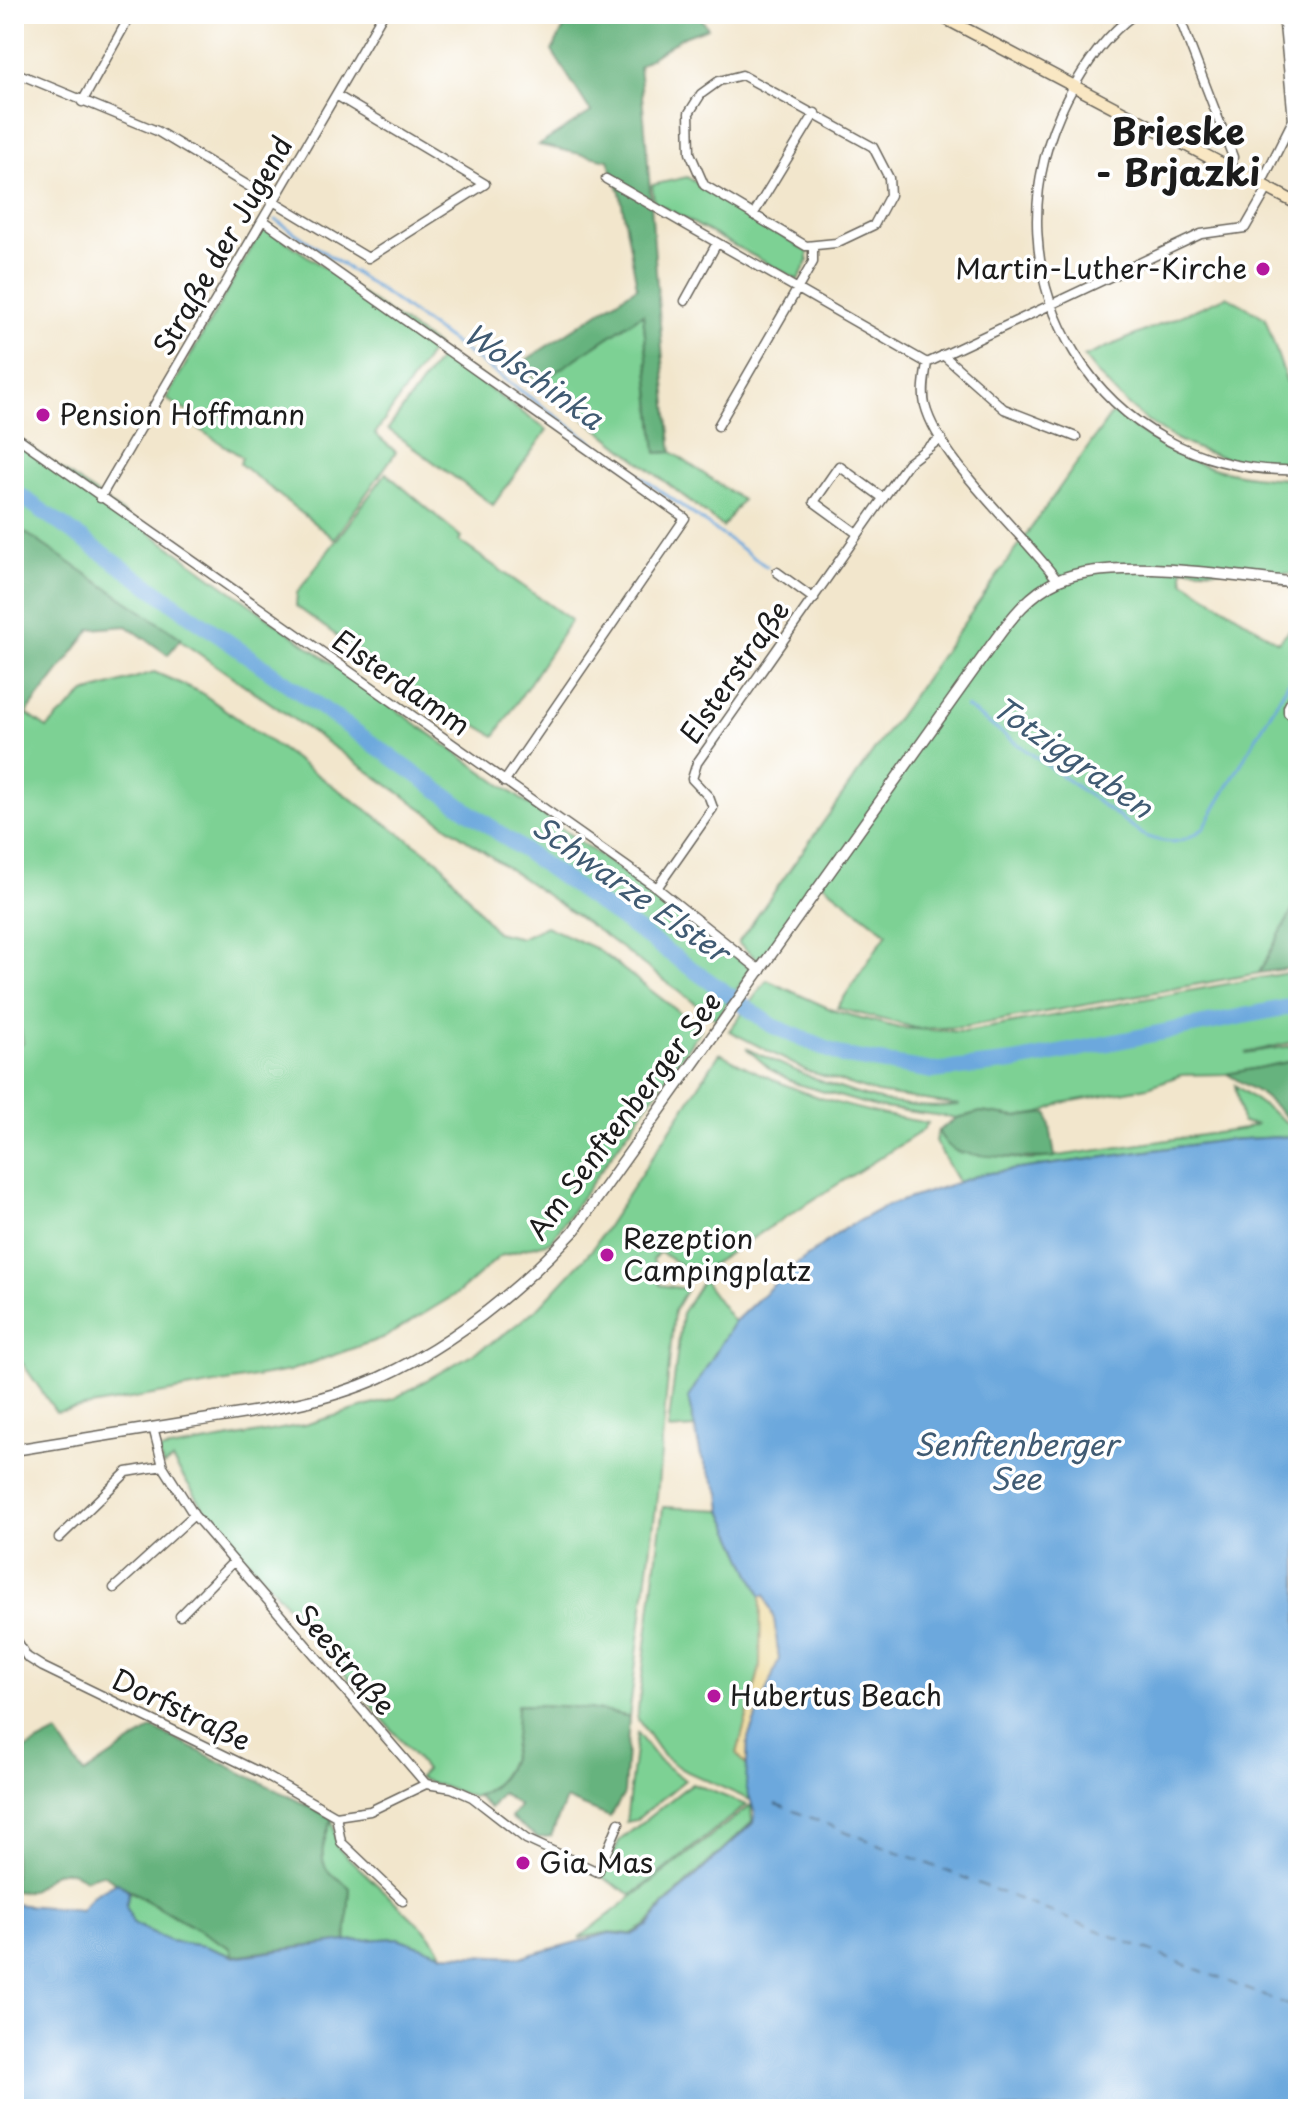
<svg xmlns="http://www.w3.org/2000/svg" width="1312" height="2123" font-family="'Playpen Sans',sans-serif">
	<rect width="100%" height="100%" fill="#fff"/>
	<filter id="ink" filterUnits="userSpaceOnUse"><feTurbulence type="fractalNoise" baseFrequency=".0125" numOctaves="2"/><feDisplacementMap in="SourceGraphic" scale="16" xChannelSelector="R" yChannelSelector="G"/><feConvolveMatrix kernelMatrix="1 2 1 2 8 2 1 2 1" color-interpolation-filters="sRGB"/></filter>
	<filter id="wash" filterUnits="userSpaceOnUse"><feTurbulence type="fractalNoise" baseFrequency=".006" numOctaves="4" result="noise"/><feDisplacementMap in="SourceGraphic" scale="32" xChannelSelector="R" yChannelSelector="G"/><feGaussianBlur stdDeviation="1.8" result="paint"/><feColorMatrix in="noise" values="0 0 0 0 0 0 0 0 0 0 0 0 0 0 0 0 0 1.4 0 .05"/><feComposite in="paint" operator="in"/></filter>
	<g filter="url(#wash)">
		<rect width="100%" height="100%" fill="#f2e6cc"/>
		<path fill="#7dd194" stroke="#4c7658" stroke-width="2" d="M687,177L808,252V261L798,280L654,202L652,185Z
			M264,226L436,345L375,434L396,452L334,539L240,464L242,457L194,426L198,418L166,399Z
			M1227,296L1265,318L1298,415V465C1205,468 1140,430 1084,357Z
			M643,314L656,453L672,452L742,500L723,527L539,383Z
			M442,355L547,430L493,505L388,429Z
			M1113,412C1176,461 1218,478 1298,479V574L1182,568L1184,581L1278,642L1298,621V900L1259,973L964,1027L920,1029L837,1008L887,933L818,880L761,963L738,943Z
			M14,435L653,894L751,969L716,1019L604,935L14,525Z
			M386,473L461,537L459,541L571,620L495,736L392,676L296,606L297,593Z
			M154,672L200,692L439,861L496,932L521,938L546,926L597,949L701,1029L550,1242L500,1256L458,1293L385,1337L289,1371L56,1412L14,1351V1050L23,1043L18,1018L14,1017V705L47,728L85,693Z
			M1298,971V1041L1245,1053L1298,1045V1060L1227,1074L1181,1075L1148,1087L1062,1103L1041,1113L1016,1117L981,1112L957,1118L876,1107L797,1084L771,1070L746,1048C811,1078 886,1115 959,1105L877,1093L807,1071L729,1031L767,980L835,1011L899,1028L964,1032Z
			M720,1053C794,1094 846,1109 928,1123L922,1131L696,1274L659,1252L653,1259L660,1285L687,1289L674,1311L656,1506L629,1717C592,1707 557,1705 518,1705C516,1745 514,1782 472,1797L418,1778L426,1770L204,1508L172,1460L163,1466L158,1451L304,1425L395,1398L498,1339L540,1306L591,1251Z
			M1235,1085L1298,1131V1136L1226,1140L983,1174L958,1182L935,1141L938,1131L957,1152L1030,1160L1244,1129L1257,1124L1242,1123Z
			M703,1280L734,1322L688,1398L695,1428L668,1430L682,1313Z
			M663,1507L722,1510L761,1596L763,1612L760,1668L737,1754L747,1766L750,1800L681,1769L663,1756L637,1718Z
			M637,1733L659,1761L685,1780L636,1820L626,1822Z
			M692,1783L746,1805L632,1895L602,1877L619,1841Z
			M751,1805L752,1822L663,1905L648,1924L631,1934L610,1932L579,1938Z
			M332,1818L337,1847L430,1935L443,1954L397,1938L346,1941L350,1888C344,1881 336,1879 330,1873C315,1858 326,1835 332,1818Z
			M129,1891L230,1948L233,1956L204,1946L170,1941L133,1923L126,1906Z"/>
		<path fill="#66b37e" stroke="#41684d" stroke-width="2" d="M571,14H698L708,28L681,38L639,66C653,195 657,324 672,452L656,453L643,314L539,383L520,364L637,287L620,192L608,160L539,145L591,112L552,51Z
			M14,525L181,638L168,655L127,626L91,629L26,714L14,705Z
			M1298,900V967L1259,973Z
			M1298,1060V1128L1261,1094L1227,1074Z
			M981,1112L1016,1117L1048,1113L1055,1157C1038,1159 966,1157 954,1150C946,1145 942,1138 938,1131L957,1118Z
			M517,1705C557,1705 592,1707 629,1717L624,1794L610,1817L566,1799L551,1836L538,1838L511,1818L519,1806L502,1793L490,1808L476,1796C515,1782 516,1740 517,1705Z
			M153,1728L332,1818C326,1835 315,1858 330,1873C336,1879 344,1881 350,1888L346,1941L233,1956L230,1948L102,1874L85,1879C46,1853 48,1898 14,1891V1745L26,1749L57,1733L84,1774Z"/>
		<path fill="#eeda9e" stroke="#857b5d" stroke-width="2" d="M765,1595L774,1619L779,1659L748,1738L747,1766L737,1754L760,1668L761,1596Z"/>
		<path fill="#6ca8dd" stroke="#44627c" stroke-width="2" d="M1298,1136V2109H14V1904L81,1910L92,1896L117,1882L129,1891L126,1906L133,1923L169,1941L204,1946L234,1957L346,1941L397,1938L443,1954L521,1957L610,1933L632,1935L649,1925L664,1906L753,1823L755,1814L746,1786L748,1738L779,1659L774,1619L765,1595L761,1596L722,1510L720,1493L701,1456L688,1398L734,1322L790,1269L845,1228L886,1206L983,1174L1226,1140Z"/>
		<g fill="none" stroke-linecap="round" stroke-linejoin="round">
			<path stroke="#6ca8dd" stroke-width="3" d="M276,220L380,290L767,567
				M966,707L1145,836C1169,845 1182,844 1203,829L1298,666"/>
			<path stroke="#6ca8dd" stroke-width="16" d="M14,491L773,1026L843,1056L933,1071L1014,1062L1298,1005"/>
			<path stroke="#405b73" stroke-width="2" stroke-dasharray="10 8" stroke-linecap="butt" d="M776,1804L1298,2009"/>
		</g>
	</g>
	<g filter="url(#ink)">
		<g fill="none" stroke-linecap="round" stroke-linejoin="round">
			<defs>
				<path id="minor" d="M1135,14C1106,35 1083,68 1067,99C977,275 1100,476 1298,470
					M1178,14L1233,157L1232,169
					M14,72L157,131L368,258L485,184L336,95
					M742,75L873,147L889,178L890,195L874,225L836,243L806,246L704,185L690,153L689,113L701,94L719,81Z
					M82,102L131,14
					M606,179L927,363
					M1261,184L1293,120L1283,14
					M753,215L815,113
					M263,220L685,518L504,782
					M685,301L717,243
					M943,355L1004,409L1076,437
					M927,363L1201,234L1245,228L1268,188
					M927,363C925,377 922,391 925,405C939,460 1023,533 1058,581
					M718,426L813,262V247
					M14,435L657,888L761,971
					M100,498L383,14
					M858,534L814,502L839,466L883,498
					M777,572L814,599
					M1298,688L1288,707V713L1298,720
					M657,888L713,808L709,797L692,779L697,763L908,463L941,438
					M153,1427L163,1466L194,1515L426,1784
					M59,1538L127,1472L163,1466
					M114,1588L194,1515
					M180,1616L233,1562
					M14,1636L27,1657L43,1667L261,1773L336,1816L370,1811L426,1784L452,1788L472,1797L526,1839L598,1872L619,1823
					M336,1816L341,1842L403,1901"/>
				<path id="tertiary" d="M14,1450C72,1441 131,1431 189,1422C252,1412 321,1404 379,1378C455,1343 517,1292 573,1232L993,643C1011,618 1030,593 1059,580C1115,556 1236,577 1298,583"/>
				<path id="secondary" d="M937,14L1298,204"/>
			</defs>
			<use href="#minor" stroke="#67635a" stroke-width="11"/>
			<use href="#tertiary" stroke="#67635a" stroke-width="13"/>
			<use href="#secondary" stroke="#67635a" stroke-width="14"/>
			<use href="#minor" stroke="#fff" stroke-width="8"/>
			<use href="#tertiary" stroke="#fff" stroke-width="10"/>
			<use href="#secondary" stroke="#f9e7c3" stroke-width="11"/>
		</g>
	</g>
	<g fill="#b5179e" stroke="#fff" stroke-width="3">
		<circle cx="1263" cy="269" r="8"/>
		<circle cx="43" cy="415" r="8"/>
		<circle cx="607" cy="1255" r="8"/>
		<circle cx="714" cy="1696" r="8"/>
		<circle cx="523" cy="1863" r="8"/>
	</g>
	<g text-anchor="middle" stroke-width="7" stroke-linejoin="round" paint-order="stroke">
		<g font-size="28" fill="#1c1c1c" stroke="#fff">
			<text transform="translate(223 246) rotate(-60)" y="10">Straße der Jugend</text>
			<text transform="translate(735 672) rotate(-55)" y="10">Elsterstraße</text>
			<text transform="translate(401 683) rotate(35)" y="10">Elsterdamm</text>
			<text transform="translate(624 1116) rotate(-53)" y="10">Am Senftenberger See</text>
			<text transform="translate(345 1660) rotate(49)" y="10">Seestraße</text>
			<text transform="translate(181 1710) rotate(26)" y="10">Dorfstraße</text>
		</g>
		<g font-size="28" fill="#1c1c1c" stroke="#fff" text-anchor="start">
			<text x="1247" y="279" text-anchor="end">Martin-Luther-Kirche</text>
			<text x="59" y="425">Pension Hoffmann</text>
			<text x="623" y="1249">Rezeption<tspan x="623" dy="32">Campingplatz</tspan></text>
			<text x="730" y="1706">Hubertus Beach</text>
			<text x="539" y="1873">Gia Mas</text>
		</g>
		<g font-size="30" font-style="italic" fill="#405b73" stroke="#fff">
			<text transform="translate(533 377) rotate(35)" y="10">Wolschinka</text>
			<text transform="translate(1072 758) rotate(35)" y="10">Totziggraben</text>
			<text transform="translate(630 890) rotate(35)" y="10">Schwarze Elster</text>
			<text x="1016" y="1456">Senftenberger<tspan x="1016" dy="34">See</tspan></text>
		</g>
		<g font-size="36" font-weight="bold" fill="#1c1c1c" stroke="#fff">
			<text x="1178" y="145">Brieske<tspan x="1178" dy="41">- Brjazki</tspan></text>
		</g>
	</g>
	<rect width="1312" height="2123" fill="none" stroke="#fff" stroke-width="48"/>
</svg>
